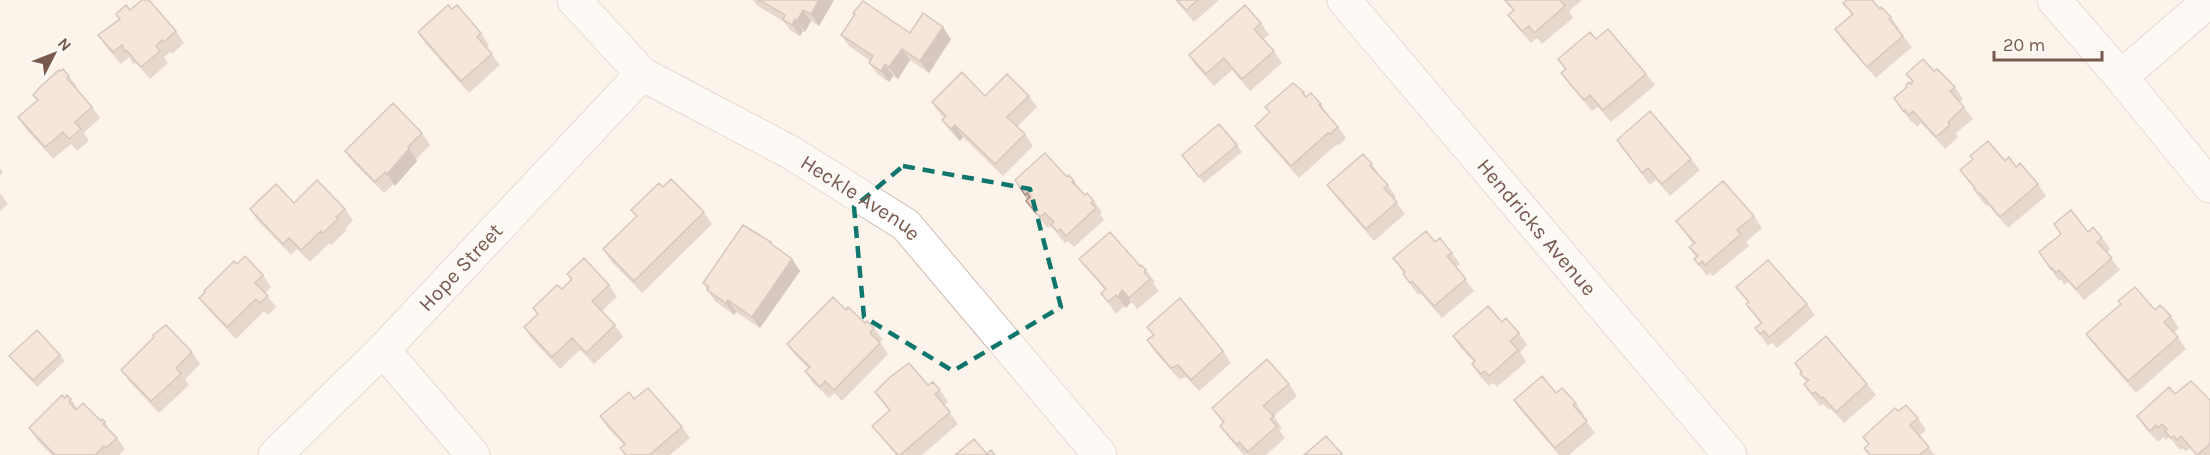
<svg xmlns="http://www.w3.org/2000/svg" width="2210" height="455" font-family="Karla,sans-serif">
	<rect width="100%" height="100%" fill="#fcf4eb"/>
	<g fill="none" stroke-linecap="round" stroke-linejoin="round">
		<defs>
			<g id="minor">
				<path id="s1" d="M574,0L642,74L790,152L906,225L1100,455"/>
				<path id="s2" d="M1344,0L1730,455"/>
				<path d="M2121,77L2210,0"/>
				<path d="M383,350L473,455"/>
				<path id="s3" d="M275,455L383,350L642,74"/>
			</g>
			<path id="secondary" d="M2054,0L2121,77L2210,186"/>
		</defs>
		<use href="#minor" stroke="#cebbb0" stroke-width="35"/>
		<use href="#secondary" stroke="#d4bdb0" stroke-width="35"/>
		<use href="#minor" stroke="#fff" stroke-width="33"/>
		<use href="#secondary" stroke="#fff" stroke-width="33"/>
	</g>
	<path fill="#ceb5a8" d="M753,0H834L819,26L811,21L805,32L803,31L800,36L791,31L783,21L758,6Z
		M1175,0H1219L1194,22Z
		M1504,0H1580L1581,1L1569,11L1573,18L1542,44L1537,38L1531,43L1516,26L1508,15L1513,11Z
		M1843,3L1880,9L1891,17L1899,29L1898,30L1912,47L1876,78L1843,41L1835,29L1852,15Z
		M452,9L481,33L489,45L487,48L500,65L469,93L426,44L418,32Z
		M130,10L176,31L184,43L172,54L170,52L164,57L168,63L150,79L136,63L133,64L129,57L121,64L106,47L98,35Z
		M853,13L910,33L951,39L929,73L910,60L898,79L893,76L889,82L877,74L869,63L870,61L849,46L841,35L854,15Z
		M1261,23L1269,35L1263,39L1274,51L1282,63L1250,91L1232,70L1214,86L1197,67L1189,55Z
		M1596,39L1646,74L1655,85L1611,122L1598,107L1592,111L1569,84L1561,73L1565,70L1558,59Z
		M61,71L69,76L77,87L76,88L92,107L100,118L84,133L89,141L77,151L71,144L53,159L26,129L18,117L37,101L33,95Z
		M1934,71L1955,87L1963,99L1960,102L1973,119L1956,133L1958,137L1945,149L1921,123L1917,127L1913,122L1912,123L1894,98L1912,82L1906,74Z
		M1304,92L1307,97L1321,104L1328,116L1338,127L1346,138L1338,146L1337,144L1299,178L1263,137L1255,126L1269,113L1265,107Z
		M985,96H1029L1037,107L1017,127L1025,134L1033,146L1003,176L963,137L960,141L951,132L942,120L945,118L940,114L932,102Z
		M422,133L430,145L416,159L417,161L395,186L394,184L384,193L353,162L345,151Z
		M1617,140L1691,159L1700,170L1670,196L1656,180L1650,185Z
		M1237,145L1242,152L1204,183L1182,155Z
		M2005,161L2016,167L2038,184L2046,196L2008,228L1988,205L1987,206L1982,201L1974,189V188L1960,170Z
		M1372,164L1380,176L1388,185L1396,197L1394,199L1405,214L1374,241L1336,197L1327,185Z
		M0,168L3,172L0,175Z
		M1067,177L1074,181L1085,195L1094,201L1102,212L1100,214L1104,220L1074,247L1068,241L1065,243L1059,236L1051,226L1048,228L1034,212L1026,201L1027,199L1015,180Z
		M663,187L704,212L712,224L642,293L611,261L603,249L636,217L631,210Z
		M0,193L8,204L0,211Z
		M294,203L345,209L353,220L345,229L346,231L331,245L329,243L310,262L297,249L291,255L258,221L250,209Z
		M1754,216L1762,228L1746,242L1749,246L1713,276L1710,273L1707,276L1694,259L1696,257L1689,247L1693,244L1676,221Z
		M2054,224L2088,232L2102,238L2110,249L2107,253L2120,270L2084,300L2068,282L2064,285L2061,279L2059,281L2039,252L2061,234Z
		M771,242L774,246L792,259L800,271L760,328L736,312L734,315L715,301L703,283Z
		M1435,242L1452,253L1460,264L1456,267L1474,291L1442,318L1420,293L1418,295L1403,274L1404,273L1393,258Z
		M1079,259L1140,266L1146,270L1155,282L1153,283L1159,291L1137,309L1131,302L1126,308L1124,306L1116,314L1101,293L1105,290L1088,270Z
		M237,264L263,275L271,287L265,293L276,307L268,315L264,311L236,339L208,309L199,298Z
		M567,274L609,285L617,297L602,311L615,325L623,337L594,364L580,350L560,369L532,339L524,327L537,315L533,308L562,289L571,280Z
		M1736,287L1807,304L1815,315L1777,348L1772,343L1768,346L1755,328L1761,324L1746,304L1748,303Z
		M846,310L865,323L874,328L883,340L880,342L888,354L842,401L834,393L829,398L813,383L805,371L808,368L795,355L787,344Z
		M2155,310L2171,316L2179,328L2174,332L2186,349L2136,393L2095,346L2086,334Z
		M1502,322L1519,333L1527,345L1520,352L1526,362L1497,387L1493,383L1489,386L1480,376L1472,364L1474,362L1461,348L1453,336Z
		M1147,327L1223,351L1231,363L1199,391L1186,377L1179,379L1155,352L1147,340L1153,335Z
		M192,352L200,364L185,379L189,385L159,413L129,381L121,370Z
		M60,355L65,361L37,387L14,362L9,356Z
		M1795,363L1867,384L1876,395L1844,423L1831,409L1829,410L1823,404L1820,406L1812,396L1804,384L1806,382L1800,374L1801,373Z
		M1289,384L1297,396L1274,416L1282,428L1279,430L1285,438L1266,455H1248L1247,454L1244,455L1228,437L1220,426L1223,423L1212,408Z
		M928,385L940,390L948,402L944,405L958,424L922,455H896L881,437L872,426L889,411L875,392Z
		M1556,393L1576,403L1584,415L1582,416L1595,433L1569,455H1559L1522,412L1514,400Z
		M2175,394L2210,400V455H2196L2190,448L2186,451L2182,448L2180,450L2169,437L2166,440L2164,437L2158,442L2145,428L2137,416Z
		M65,398L71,399L77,408L105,422L110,431L117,438L125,449L119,455H52L37,440L29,428Z
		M634,399L682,427L690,438L670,455H625L620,448L624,445L608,428L600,416Z
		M1898,411L1918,418L1926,430L1919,436L1935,455H1869L1864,448L1868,445L1863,437Z"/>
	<path fill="#a89388" d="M819,0H834L819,26L811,14Z
		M803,10L811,21L805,32L797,21Z
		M795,19L803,31L800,36L792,25Z
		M943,27L951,39L929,73L920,61Z
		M902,49L910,60L898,79L889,67Z
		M885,64L893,76L889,82L881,71Z
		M955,125L963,137L960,141L951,129Z
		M409,149L417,161L395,186L387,174Z
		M792,259L800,271L760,328L752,317Z
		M1122,290L1131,302L1126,308L1118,297Z
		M728,300L736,312L734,315L726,303Z"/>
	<path fill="#f0d2c3" stroke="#a89388" stroke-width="1.5" d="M142,0H149L176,31L164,42L162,40L156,46L160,51L141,67L127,51L125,52L122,45L113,52L98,35L120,19L116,14L126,5L130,10Z
		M759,0H819L811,14L803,10L797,21L795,19L792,25L783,20L785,15Z
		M1177,0H1198L1186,10Z
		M1505,0H1560L1565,6L1534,33L1529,26L1522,31L1508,15L1514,10Z
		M1847,0H1872L1880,9L1881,7L1891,17L1889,19L1903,36L1867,67L1835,29L1853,14L1843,3Z
		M863,1L910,33L923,13L943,27L920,61L902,49L889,67L885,64L881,71L869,63L873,56L841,35L855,14L853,13Z
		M448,5L452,9L457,5L481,33L477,37L492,54L461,81L418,32Z
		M1245,5L1261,23L1254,29L1274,51L1242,79L1224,58L1206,74L1189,55Z
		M1608,29L1646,74L1603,110L1590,95L1584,100L1561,73L1566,69L1558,59L1590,32L1596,39Z
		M1923,59L1934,71L1937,69L1955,87L1950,91L1964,107L1948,122L1950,125L1936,137L1913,111L1909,115L1905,110L1904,112L1894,98L1907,87L1906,85L1909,82L1911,84L1913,81L1906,74Z
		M63,69L69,76L67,78L92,107L75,122L81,129L69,139L63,132L45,147L18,117L38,100L33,95L40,87L59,70L61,71Z
		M962,72L985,96L1007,74L1029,96L1007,117L1025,134L995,164L955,125L951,129L942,120L946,116L932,102Z
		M1293,83L1304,92L1302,93L1306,97L1311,93L1321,104L1319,105L1338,127L1330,134L1328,133L1291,166L1255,126L1270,112L1265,107Z
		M393,103L422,133L408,147L409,149L387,174L385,172L375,182L345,151Z
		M1650,111L1691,159L1662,184L1648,168L1642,173L1617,140Z
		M1219,124L1237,145L1199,177L1182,155Z
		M1988,141L2005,161L2009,157L2016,167L2020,163L2038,184L2000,217L1980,193L1979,195L1974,189L1975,188L1960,170L1973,159L1970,156Z
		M1045,153L1067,177L1069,175L1074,181L1072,182L1085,195L1087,193L1094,201L1091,203L1096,208L1066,236L1060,229L1057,231L1051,225L1054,222L1045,213L1040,217L1026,201L1030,197L1027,193L1025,195L1015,180Z
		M1363,154L1372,164L1370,166L1388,185L1384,188L1397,202L1366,229L1327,185Z
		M671,179L704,212L634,281L603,249L637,216L631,210L659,183L663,187Z
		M317,180L345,209L336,217L338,219L323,233L321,231L301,250L289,238L283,244L250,209L276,184L294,203Z
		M1723,181L1754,216L1737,230L1741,234L1705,265L1702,261L1699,265L1694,259L1698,256L1689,247L1695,243L1676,221Z
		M2071,210L2088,232L2093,227L2102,238L2097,242L2112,258L2076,289L2059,270L2056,273L2052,268L2051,269L2039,252L2061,234L2054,224Z
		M743,225L771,242L770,243L792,259L752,317L728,300L726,303L707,290L709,287L703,283Z
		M1426,231L1435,242L1440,238L1452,253L1447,256L1466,279L1434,306L1412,281L1410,283L1403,274L1405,272L1393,258Z
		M1110,232L1140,266L1141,265L1146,270L1144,272L1150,279L1129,298L1122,290L1118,297L1116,295L1108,302L1101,293L1106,289L1079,259Z
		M245,256L263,275L255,283L268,296L260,303L256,299L227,327L199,298L205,292L204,291L234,261L237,264Z
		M584,258L609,285L592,301L615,325L586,353L572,338L552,357L524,327L538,314L533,308L557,285L562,289L572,279L567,274Z
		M1768,260L1807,304L1769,337L1764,331L1760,334L1755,328L1762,323L1746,304L1749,302L1736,287Z
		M2135,287L2155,310L2160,305L2171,316L2164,322L2178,337L2128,381L2086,334L2121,304L2118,301Z
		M833,297L846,310L848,307L865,323L867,321L874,328L870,333L880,343L834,390L825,381L820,387L805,371L810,367L787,344Z
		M1180,298L1223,351L1191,380L1178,365L1171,368L1147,340L1154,335L1147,327Z
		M1488,306L1502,322L1506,318L1519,333L1510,341L1518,350L1489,376L1485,371L1481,374L1472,364L1475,361L1453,336Z
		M166,325L192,352L176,368L181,374L151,401L121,370L154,337L153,335Z
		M37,330L60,355L33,380L9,356Z
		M1826,336L1867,384L1836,412L1823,397L1821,398L1815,392L1812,394L1804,384L1809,380L1800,374L1802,372L1795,363Z
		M1267,359L1289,384L1263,406L1274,416L1270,419L1277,426L1248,452L1239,442L1237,445L1220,426L1224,422L1212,408Z
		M909,363L928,385L933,382L940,390L935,394L950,412L900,455H898L872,426L890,410L875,392L889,378Z
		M1542,376L1556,393L1562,388L1576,403L1573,405L1587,421L1555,448L1514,400Z
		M2191,381L2210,400V444L2197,455L2181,436L2177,440L2174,436L2171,438L2165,431L2167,429L2162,424L2158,428L2156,425L2150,431L2137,416L2169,387L2175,394Z
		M648,388L682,427L649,455H626L620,448L625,444L600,416L629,392L634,399Z
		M62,395L65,398L67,395L71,399L69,402L76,410L83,403L101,421L102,419L105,422L103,424L117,438L106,448L104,446L95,455H55L29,428Z
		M1906,405L1918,418L1910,425L1929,447L1919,455H1870L1864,448L1869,444L1863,437L1895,408L1898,411Z
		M1326,436L1342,454L1340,455H1304Z
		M974,439L987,454L991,450L995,455H955Z"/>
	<path d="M0 0H2210V455H0ZM903,166L1030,189L1061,307L953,371L864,317L854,207Z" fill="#fcf4eb" fill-opacity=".55" fill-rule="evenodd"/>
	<path fill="none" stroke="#0f766e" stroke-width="4.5" stroke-dasharray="12 8" stroke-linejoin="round" d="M903,166L1030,189L1061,307L953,371L864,317L854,207Z"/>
	<g text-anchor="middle" stroke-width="6" stroke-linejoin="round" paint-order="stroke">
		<g font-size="21" fill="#77594e" stroke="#fef8f2">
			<text dy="7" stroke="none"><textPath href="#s1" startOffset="352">Heckle Avenue</textPath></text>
			<text dy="7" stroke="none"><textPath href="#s2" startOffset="298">Hendricks Avenue</textPath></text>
			<text dy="7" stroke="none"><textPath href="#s3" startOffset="264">Hope Street</textPath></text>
		</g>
	</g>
	<g transform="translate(54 54) rotate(48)" stroke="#fef8f2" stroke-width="4.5" paint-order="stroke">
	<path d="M0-4.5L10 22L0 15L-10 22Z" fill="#77594e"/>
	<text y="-9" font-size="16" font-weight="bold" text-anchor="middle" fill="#77594e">N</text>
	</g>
	<path d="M1994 51v9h108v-9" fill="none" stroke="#77594e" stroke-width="3"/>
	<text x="2003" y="51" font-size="18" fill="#77594e" stroke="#fef8f2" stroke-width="4.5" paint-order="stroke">20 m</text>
</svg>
